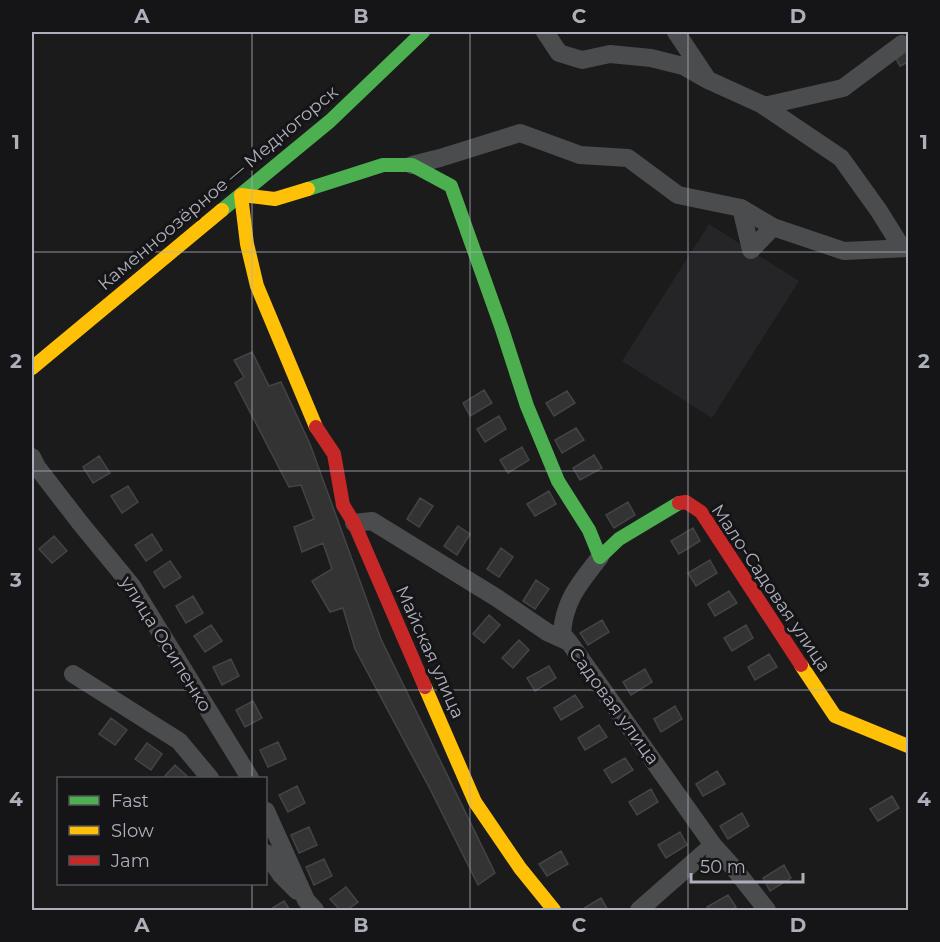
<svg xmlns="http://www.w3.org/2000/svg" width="940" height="942" font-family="Montserrat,sans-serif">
	<rect width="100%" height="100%" fill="#1b1b1b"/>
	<path fill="#252527" d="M709,224L799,281L712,418L622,361Z"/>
	<path fill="#333" stroke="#434447" stroke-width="1.5" d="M908,49V62L900,66L895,57Z
		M252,352L269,386L281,382L310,444L381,639L495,873L478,885L430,789L355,649L343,608L330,612L312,581L332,569L323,543L302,552L294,527L314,519L301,485L289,487L235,383L244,377L234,360Z
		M484,390L492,403L470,416L463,403Z
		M567,391L575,403L554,416L546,403Z
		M499,416L506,429L485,442L477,429Z
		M576,428L584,440L562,453L555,440Z
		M522,447L529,460L508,473L500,460Z
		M594,455L602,468L580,480L573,468Z
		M99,456L110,473L93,483L83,467Z
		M128,486L138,502L122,513L111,496Z
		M549,491L556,504L535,516L527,504Z
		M420,498L433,506L419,527L407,519Z
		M628,502L635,515L614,528L606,515Z
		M458,526L470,534L457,555L444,546Z
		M693,528L700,541L679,554L671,541Z
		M152,534L162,550L146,561L135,545Z
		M54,536L67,551L52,563L39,549Z
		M501,548L513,557L499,577L487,569Z
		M710,560L717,573L696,586L688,573Z
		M170,561L181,577L164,588L154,572Z
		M536,580L549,589L535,609L523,601Z
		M729,591L737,603L715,616L708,604Z
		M193,596L203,613L186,623L176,606Z
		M489,615L500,625L484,643L473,634Z
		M602,620L609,632L588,645L580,633Z
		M211,625L222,641L205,652L194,636Z
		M746,625L753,638L732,651L724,638Z
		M519,640L529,650L513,668L502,658Z
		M769,654L777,667L755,680L748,667Z
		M231,659L239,676L222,685L213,667Z
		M549,666L556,678L535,691L527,678Z
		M645,669L652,682L631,695L623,682Z
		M575,695L583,707L561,720L554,708Z
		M253,701L262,718L245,727L236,710Z
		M675,706L682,719L661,732L654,719Z
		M111,718L127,730L115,745L99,734Z
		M599,725L607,737L585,750L578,738Z
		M278,742L286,759L268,767L260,750Z
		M147,743L162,754L151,770L135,759Z
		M625,758L633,770L612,783L604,770Z
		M175,765L189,778H163Z
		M717,771L725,784L703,796L696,784Z
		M297,786L305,803L288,812L279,795Z
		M651,789L658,802L637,815L629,802Z
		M892,796L899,808L878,821L870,809Z
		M742,813L749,826L728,839L720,826Z
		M309,827L317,845L299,853L291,835Z
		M680,832L687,845L666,858L658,845Z
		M561,851L568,864L547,876L539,864Z
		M324,859L332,876L314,885L306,867Z
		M784,865L791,878L770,891L763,878Z
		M346,887L358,902L347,910H340L330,899Z
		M728,895L736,907L730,910H709L707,907Z
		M601,898L608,910H581Z
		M284,901L290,910H269Z"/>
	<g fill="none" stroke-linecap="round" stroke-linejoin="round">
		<path stroke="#4b4c4e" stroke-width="18" d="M545,32L559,53L582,60L610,54L651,58L683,66L706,79
			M676,32L708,80L761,104L841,158L879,211L902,248
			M764,106L843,88L902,44
			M412,165L440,158L520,133L580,155L628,158L678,195L741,208L773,227L844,251L908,248
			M741,208L751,250L773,227
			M32,457L37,467L81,524L132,586L250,778
			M354,523L372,521L497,598L547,632L569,642L713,845L732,866L767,910
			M569,642L562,634C564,600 580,583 600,557
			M73,674L179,741L210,778
			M266,811L306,900L315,910
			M266,853L281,875L297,891
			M639,910L713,845"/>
		<path stroke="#4caf50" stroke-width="14" d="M308,189L383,165H412L451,186L502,329L527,406L558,481L589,530L600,557L619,539L679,503
			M222,210L330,121L423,32"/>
		<path stroke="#ffc107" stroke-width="14" d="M308,189L275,199L241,195L247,244L257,286L316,427
			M32,368L222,210
			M801,665L835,716L908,746
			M425,687L475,802L520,868L554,910"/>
		<path stroke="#c62828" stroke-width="14" d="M316,427L334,454L343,505L354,523L425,687
			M679,503L686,502L701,512L801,665"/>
	</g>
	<path fill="none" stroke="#adafbb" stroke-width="1.5" stroke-opacity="0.55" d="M252,32V778M470,32V910M688,32V910M32,252H908M32,471H908M32,690H908M252,884V910"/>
	<g text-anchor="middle" stroke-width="6" stroke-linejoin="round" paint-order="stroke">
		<g font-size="18" fill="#adafbb" stroke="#151517">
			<text transform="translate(218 188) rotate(-40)" y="6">Каменноозёрное — Медногорск</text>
			<text transform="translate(771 588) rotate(56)" y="6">Мало-Садовая улица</text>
			<text transform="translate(166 644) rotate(58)" y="6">улица Осипенко</text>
			<text transform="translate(430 652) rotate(66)" y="6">Майская улица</text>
			<text transform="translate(614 706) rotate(54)" y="6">Садовая улица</text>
		</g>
	</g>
	<rect width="940" height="942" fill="none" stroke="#151517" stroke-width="66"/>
	<rect x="57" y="777" width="210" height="108" fill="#151517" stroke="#525359" stroke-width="1.5"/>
	<rect x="69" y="796" width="30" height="9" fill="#4caf50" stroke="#525359" stroke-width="1.5"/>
	<text x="111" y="807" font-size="18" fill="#adafbb">Fast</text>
	<rect x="69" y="826" width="30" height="9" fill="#ffc107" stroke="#525359" stroke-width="1.5"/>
	<text x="111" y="837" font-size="18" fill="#adafbb">Slow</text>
	<rect x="69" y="856" width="30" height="9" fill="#c62828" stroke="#525359" stroke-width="1.5"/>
	<text x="111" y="867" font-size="18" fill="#adafbb">Jam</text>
	<path d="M691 873v9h112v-9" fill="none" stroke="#adafbb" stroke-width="3"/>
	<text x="700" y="873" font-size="18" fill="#adafbb" stroke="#151517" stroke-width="4.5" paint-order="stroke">50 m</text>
	<rect x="33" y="33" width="874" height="876" fill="none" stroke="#adafbb" stroke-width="2"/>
	<g font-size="20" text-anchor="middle" font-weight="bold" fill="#adafbb">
		<text x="142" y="23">A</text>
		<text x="361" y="23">B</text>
		<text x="579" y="23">C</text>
		<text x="798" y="23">D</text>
		<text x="16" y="149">1</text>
		<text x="924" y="149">1</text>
		<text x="16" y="368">2</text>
		<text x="924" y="368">2</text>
		<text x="16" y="587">3</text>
		<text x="924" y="587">3</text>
		<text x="16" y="806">4</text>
		<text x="924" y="806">4</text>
		<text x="142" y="932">A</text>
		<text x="361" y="932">B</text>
		<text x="579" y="932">C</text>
		<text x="798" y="932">D</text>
	</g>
</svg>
